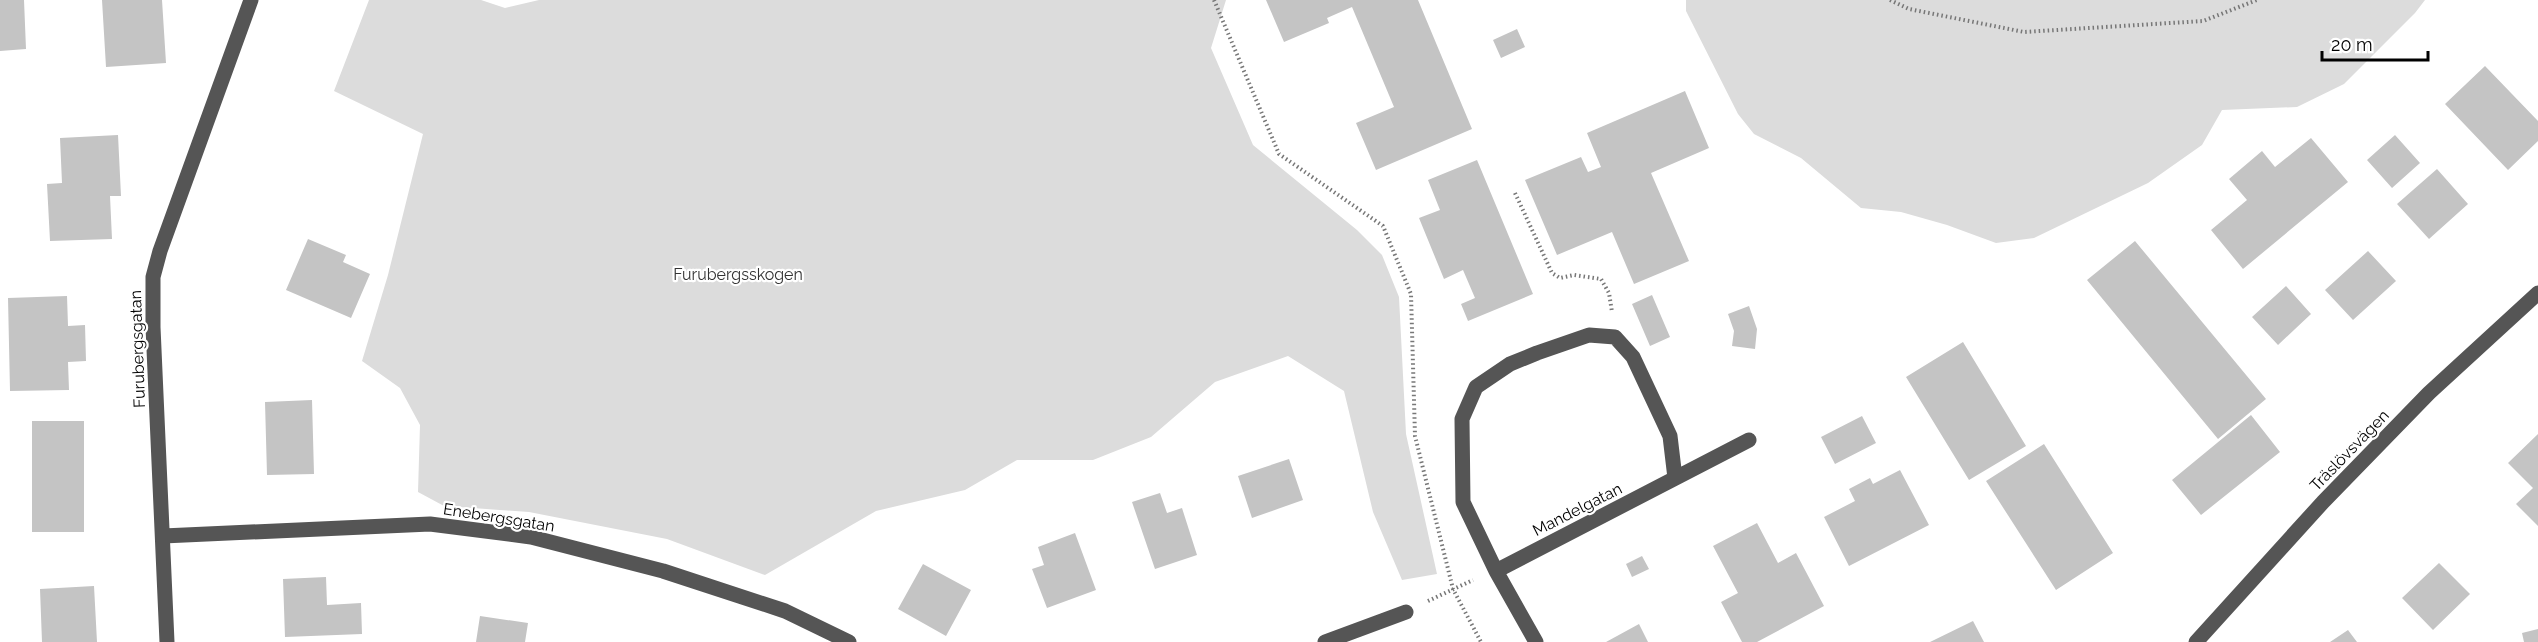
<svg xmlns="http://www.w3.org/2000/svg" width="2538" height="642" font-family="Raleway,sans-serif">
	<rect width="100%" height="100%" fill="#fff"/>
	<path fill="#dcdcdc" d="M369,0H481L505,8L539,0H1226L1211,48L1253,145L1357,230L1382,255L1399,297L1406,434L1437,574L1402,580L1373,512L1344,391L1288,356L1215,382L1151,437L1093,460H1017L965,490L876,511L765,575L667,539L529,512L444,506L418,492L420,425L400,388L362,361L388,275L423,134L334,91Z
		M1686,0H2425L2415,13L2344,84L2297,107L2222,110L2202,145L2148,183L2034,238L1996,243L1947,225L1901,212L1861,208L1801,158L1754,134L1738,114L1686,11Z"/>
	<path fill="#c4c4c4" d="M0,0H24L26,49L0,51Z
		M102,0H162L166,63L106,67Z
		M1266,0H1418L1472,129L1376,170L1356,123L1394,107L1352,7L1327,18L1329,23L1284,42Z
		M1517,29L1525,47L1501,58L1493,40Z
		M2485,66L2538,121V141L2508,170L2445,104Z
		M1685,91L1709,148L1651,173L1689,261L1634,284L1612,232L1557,255L1525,180L1581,157L1588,172L1601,167L1587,133Z
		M118,135L121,196H110L112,239L50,241L47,184L62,183L60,138Z
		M2395,135L2420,163L2392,188L2367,160Z
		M2311,138L2348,182L2243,269L2211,230L2247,200L2229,179L2262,151L2275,167Z
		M1477,160L1533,294L1468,321L1461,304L1475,298L1463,270L1444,279L1419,218L1440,210L1428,180Z
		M2437,169L2468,204L2429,239L2397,204Z
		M308,239L346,255L343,262L370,274L351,318L286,290Z
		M2135,241L2266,399L2218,439L2087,280Z
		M2368,251L2396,281L2353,320L2325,290Z
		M2286,286L2311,314L2278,345L2252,317Z
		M1652,295L1670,337L1650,346L1632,304Z
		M67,296L68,326L85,325L86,361L68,362L69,390L10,391L8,298Z
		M1749,306L1757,329L1755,349L1732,346L1734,331L1728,314Z
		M1963,342L2026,446L1969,480L1906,377Z
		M312,400L314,474L267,475L265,402Z
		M2251,415L2280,452L2201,515L2172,480Z
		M1862,416L1876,443L1835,464L1821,437Z
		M32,421H84V532H32Z
		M2538,434V526L2516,504L2533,488L2508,463Z
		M2044,444L2113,553L2056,590L1986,481Z
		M1289,459L1303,500L1252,518L1238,476Z
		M1900,470L1929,525L1849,566L1824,517L1855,501L1849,489L1870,478L1873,484Z
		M1160,493L1167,513L1182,508L1197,555L1155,569L1132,502Z
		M1757,523L1778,563L1796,553L1824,606L1757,642H1742L1721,602L1738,593L1713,546Z
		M1075,533L1096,590L1047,608L1032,569L1044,565L1038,547Z
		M1642,556L1649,569L1632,577L1626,564Z
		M2439,563L2470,594L2433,630L2402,598Z
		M923,564L971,590L946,636L898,609Z
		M326,577L327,605L361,603L362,634L285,637L283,579Z
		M94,586L97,642H42L40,589Z
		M480,616L528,623L525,642H476Z
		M1973,621L1984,642H1930Z
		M1639,624L1648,642H1606Z
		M2538,629V642H2524L2522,633Z
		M2348,630L2357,642H2330Z"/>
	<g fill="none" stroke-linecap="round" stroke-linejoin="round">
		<path stroke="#777" stroke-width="4" stroke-dasharray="1.5 3" stroke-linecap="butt" d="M1214,0L1279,154L1383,226L1411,294L1415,436L1453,589L1481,642
			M1890,0L1909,9L2024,32L2203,21L2257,0
			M1515,193L1552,273L1560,278L1574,275L1601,279L1609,293L1612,312
			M1428,601L1473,580"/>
		<path stroke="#555" stroke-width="15" d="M163,536L430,524L531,537L663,571L785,611L849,642
			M1496,571L1463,502L1462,419L1476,387L1510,364L1537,353L1589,335L1615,337L1633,357L1670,436L1675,478
			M167,642L153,327V277L160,251L251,0
			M1325,642L1406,612
			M1536,642L1496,571L1749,440
			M2196,642L2323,502L2429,393L2538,293"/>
	</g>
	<g text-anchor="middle" stroke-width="4.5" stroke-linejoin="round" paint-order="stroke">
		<g font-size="16" fill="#333" stroke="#fff">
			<text x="738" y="280">Furubergsskogen</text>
		</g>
		<g font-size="16" fill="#000" stroke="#fff">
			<text transform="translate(137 349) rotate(-92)" y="6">Furubergsgatan</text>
			<text transform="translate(2349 450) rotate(-46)" y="6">Träslövsvägen</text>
			<text transform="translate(1577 509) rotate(-27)" y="6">Mandelgatan</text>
			<text transform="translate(499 517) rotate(9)" y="6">Enebergsgatan</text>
		</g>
	</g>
	<path d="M2322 51v9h106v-9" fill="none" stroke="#000000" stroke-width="3"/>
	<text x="2331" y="51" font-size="18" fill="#000000" stroke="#ffffff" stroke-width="4.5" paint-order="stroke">20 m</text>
</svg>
